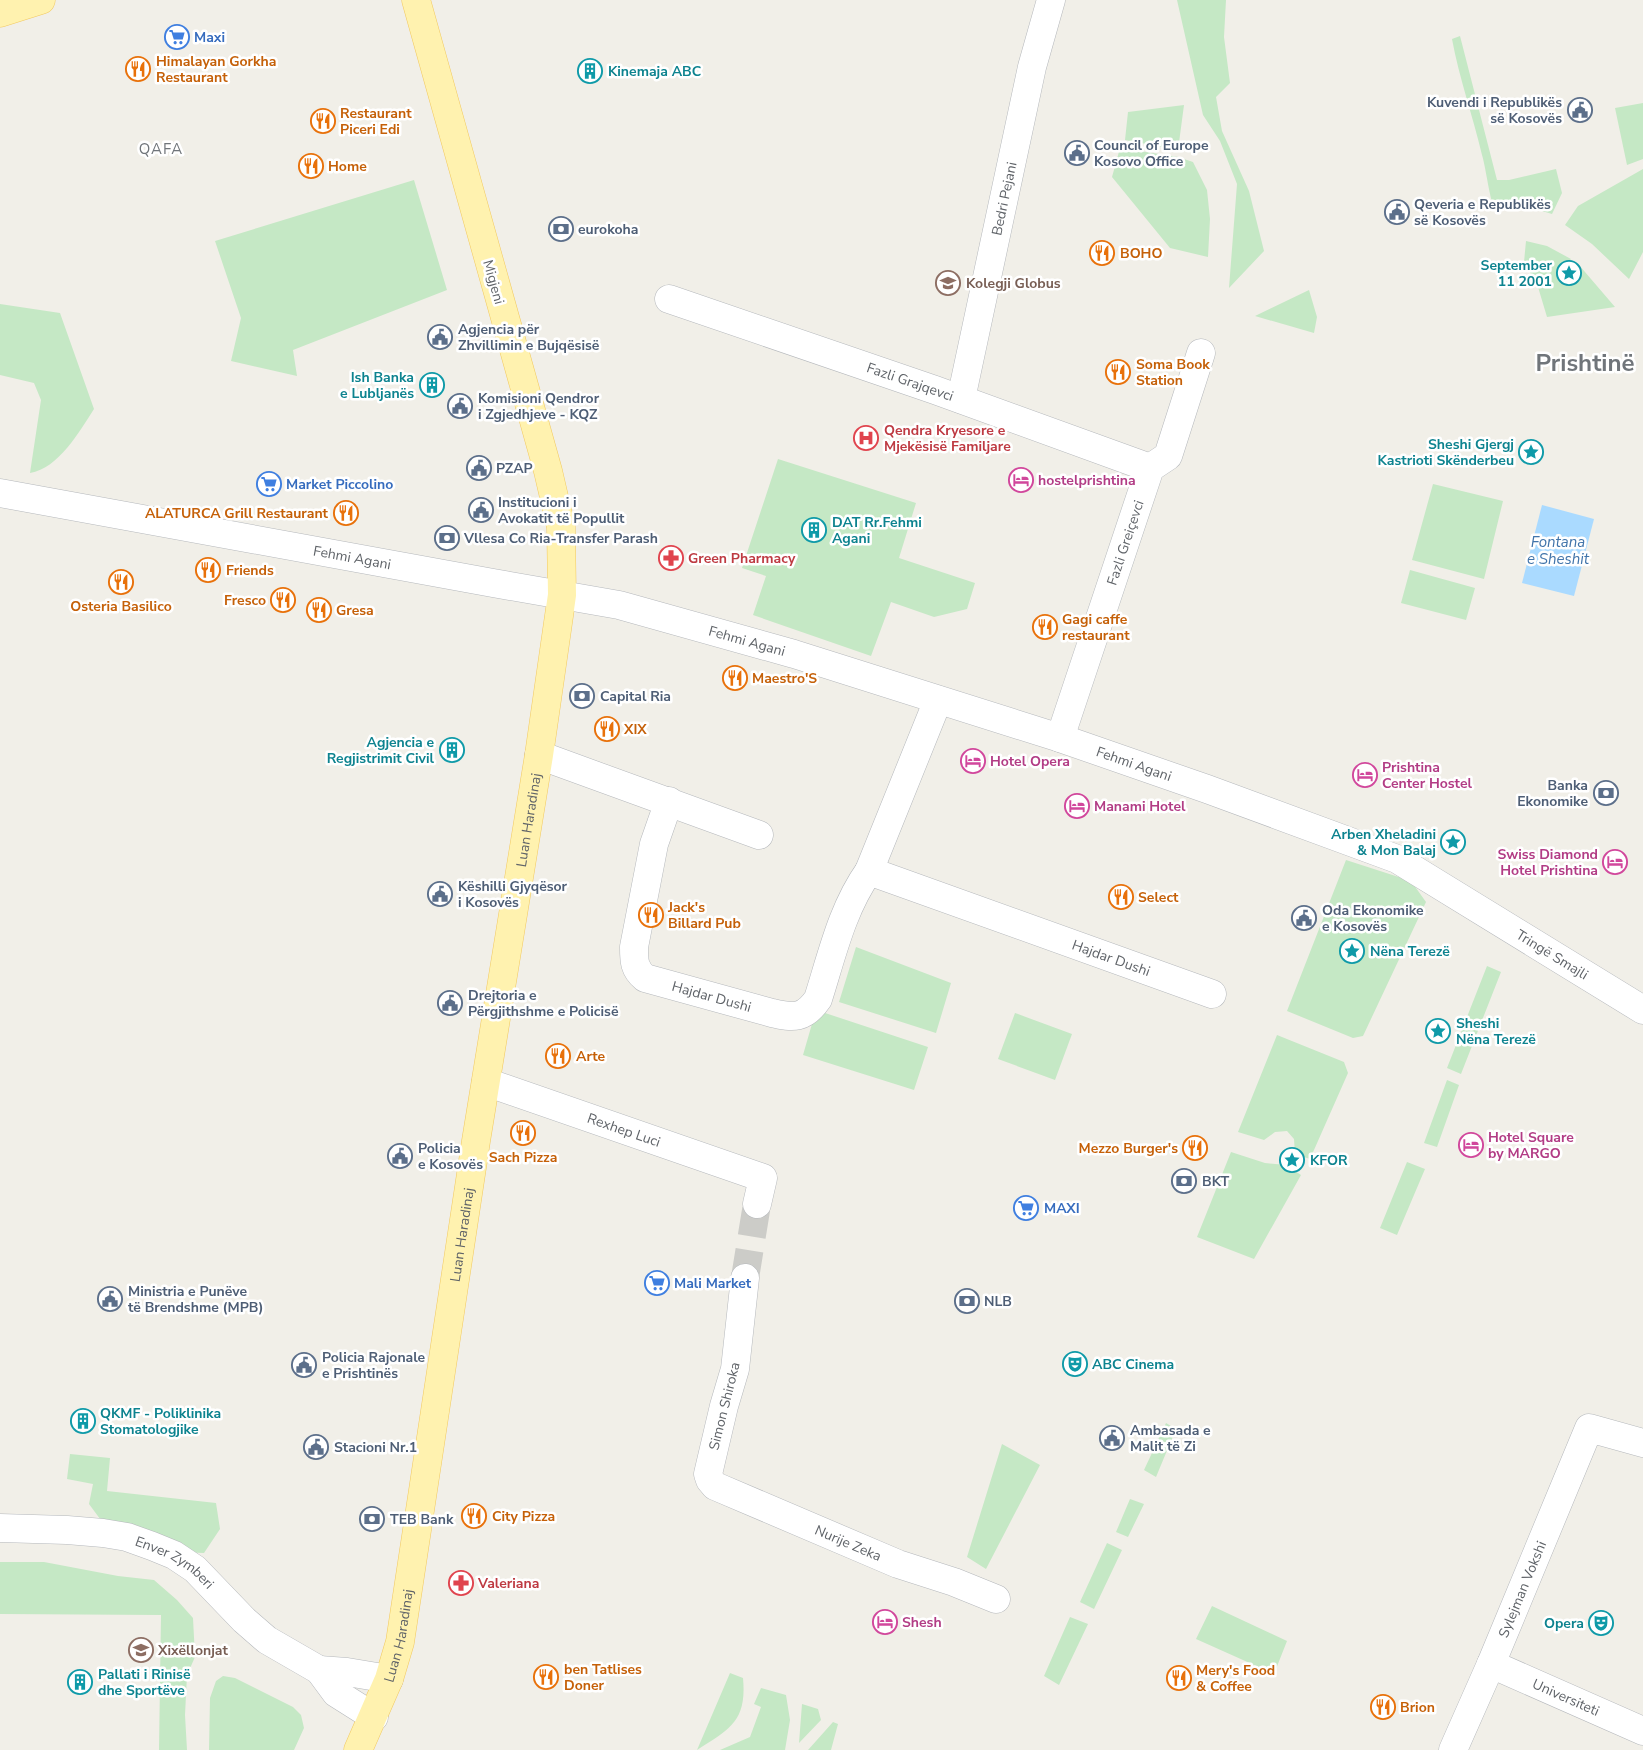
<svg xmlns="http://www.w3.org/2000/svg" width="1643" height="1750" font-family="'Nunito Sans',sans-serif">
	<rect width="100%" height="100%" fill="#f1efe8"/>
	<path fill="#c5e8c5" d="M1177,0H1226L1224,37L1230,83L1216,97L1222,131L1249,191L1264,251L1229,288L1237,184L1220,141L1203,115Z
		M1460,36L1497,180H1509L1556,169L1562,193L1552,214L1513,202L1493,204C1490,199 1485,164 1482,155C1473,116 1459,78 1452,39Z
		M1643,103V159L1627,165L1615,108Z
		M1184,105L1178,150L1125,140L1128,112Z
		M1120,148L1178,157L1193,162L1207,190L1210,219L1208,257L1170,248L1112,177Z
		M1643,169V252L1629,279L1592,244L1565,225L1578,206Z
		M414,180L447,290L293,350L297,376L231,361L241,318L215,241Z
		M1526,241L1547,246L1571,259L1561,272L1571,279L1579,265L1615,307L1547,317L1538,287L1524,262Z
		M1309,290L1317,317L1314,333L1255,316Z
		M0,304L60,313L94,409C79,432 59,468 30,473L41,400L34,383L0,375Z
		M778,459L916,503L899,558L975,583L967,609L934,617L891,602L871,656L753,615L766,576L742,568Z
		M1433,484L1503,501L1484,579L1412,560Z
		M1410,570L1475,588L1466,620L1401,603Z
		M1346,860L1411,881L1426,902L1363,1036L1353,1038L1287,1011Z
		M856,947L951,983L936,1033L839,1002Z
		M1487,966L1501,972L1461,1074L1447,1068Z
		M816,1010L928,1047L914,1090L803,1055Z
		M1015,1013L1072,1034L1055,1080L998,1059Z
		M1277,1035L1344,1062L1348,1073L1310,1159L1295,1154L1294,1139L1287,1131L1275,1132L1264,1140L1238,1132Z
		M1447,1080L1459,1085L1437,1147L1424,1143Z
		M1231,1152L1265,1163L1286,1165L1301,1175L1254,1259L1197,1237Z
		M1407,1162L1425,1169L1397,1235L1380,1228Z
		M1166,1423L1176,1429L1156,1477L1144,1470Z
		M1002,1444L1040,1465L986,1569L967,1557Z
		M70,1454L110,1458L107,1491L216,1503L220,1529L204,1553L179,1552L106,1527L89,1504L93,1484L67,1479Z
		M1130,1499L1144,1504L1128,1537L1116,1532Z
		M1107,1543L1122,1550L1094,1609L1080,1602Z
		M0,1562H44L118,1576L154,1580L177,1600L193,1618L195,1657L187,1675L185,1715L187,1750H159L161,1615L0,1614Z
		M1212,1606L1287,1641L1274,1674L1196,1639Z
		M1070,1617L1088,1624L1059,1685L1044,1676Z
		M730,1673L743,1678C747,1721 730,1729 697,1750Z
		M223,1676L235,1678L293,1707L301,1715L304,1728L294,1750H209L210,1698L216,1681Z
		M761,1688L786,1695L790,1720L785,1750H720L750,1737L761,1707L754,1704Z
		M802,1704L818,1709L821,1720L799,1743Z
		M833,1722L838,1724L831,1750H808Z"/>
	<path fill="#aadaff" d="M1542,505L1594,519L1574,596L1522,583Z"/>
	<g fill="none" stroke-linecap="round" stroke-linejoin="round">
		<path stroke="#ccccc8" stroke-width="28" stroke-dasharray="28 14" stroke-linecap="butt" d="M745,1278L757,1204"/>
		<defs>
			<g id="minor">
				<path id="s1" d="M669,299L935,390L1150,468"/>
				<path id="s2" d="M961,399L1032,67L1051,0"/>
				<path id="s3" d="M0,493L493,583L619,605L794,654L1060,738L1207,789L1397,859L1643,1010"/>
				<path id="s4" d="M1060,738L1150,468L1168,456L1201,353"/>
				<path d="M539,755L759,835"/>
				<path id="s5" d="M669,801L654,844L634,947C634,961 634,969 645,978L772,1013C794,1018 804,1019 818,999C832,955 842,909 869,871L1212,994"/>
				<path d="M869,871L938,700"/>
				<path id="s6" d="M486,1082L763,1178L757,1204"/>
				<path id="s7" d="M745,1278L735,1369L724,1406L708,1474L710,1480L715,1486L898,1564L954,1582L996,1599"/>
				<path id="s8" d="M0,1528L67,1530L103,1533L127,1537L152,1546L174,1555L195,1569L244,1620L267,1640L319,1670L336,1693L374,1717"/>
				<path id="s9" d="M1491,1664L1643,1731"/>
				<path d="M319,1670L347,1672L389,1679"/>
				<path id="s10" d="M1453,1750L1491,1664L1589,1428L1643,1443"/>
			</g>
			<g id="major">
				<path d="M0,13L41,0"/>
				<path id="s11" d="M358,1750L389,1679L400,1642L476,1141L539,755L562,595L561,527L548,471L416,0"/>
			</g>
		</defs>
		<use href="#minor" stroke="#b5b8bc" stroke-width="29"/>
		<use href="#major" stroke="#f2c960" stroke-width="29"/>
		<use href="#minor" stroke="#fff" stroke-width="28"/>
		<use href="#major" stroke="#fff2af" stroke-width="28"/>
	</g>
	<defs>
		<symbol id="supermarket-ring" viewBox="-11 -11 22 22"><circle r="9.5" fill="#fff" stroke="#3f7fe0" stroke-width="1.5"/><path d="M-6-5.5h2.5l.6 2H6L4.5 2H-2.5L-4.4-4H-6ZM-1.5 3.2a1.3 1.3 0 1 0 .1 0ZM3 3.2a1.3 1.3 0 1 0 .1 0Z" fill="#3f7fe0"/></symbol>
		<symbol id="restaurant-ring" viewBox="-11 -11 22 22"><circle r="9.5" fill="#fff" stroke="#e8710a" stroke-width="1.5"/><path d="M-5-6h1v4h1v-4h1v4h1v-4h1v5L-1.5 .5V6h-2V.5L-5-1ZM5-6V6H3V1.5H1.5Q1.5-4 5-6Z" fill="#e8710a"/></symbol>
		<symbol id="building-ring" viewBox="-11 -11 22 22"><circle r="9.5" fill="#fff" stroke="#0f9aa8" stroke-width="1.5"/><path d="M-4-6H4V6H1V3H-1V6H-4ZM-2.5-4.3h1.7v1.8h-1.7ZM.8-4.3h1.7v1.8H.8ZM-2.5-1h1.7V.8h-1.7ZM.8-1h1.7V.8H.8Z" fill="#0f9aa8"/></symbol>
		<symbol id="civic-ring" viewBox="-11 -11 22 22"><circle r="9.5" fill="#fff" stroke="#5c6f8a" stroke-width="1.5"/><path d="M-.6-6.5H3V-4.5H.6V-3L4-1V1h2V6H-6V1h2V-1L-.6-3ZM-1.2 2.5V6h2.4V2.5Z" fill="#5c6f8a"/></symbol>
		<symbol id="bank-ring" viewBox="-11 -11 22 22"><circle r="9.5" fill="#fff" stroke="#5c6f8a" stroke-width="1.5"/><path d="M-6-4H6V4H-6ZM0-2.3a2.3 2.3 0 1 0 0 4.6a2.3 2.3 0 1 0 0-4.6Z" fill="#5c6f8a"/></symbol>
		<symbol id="sight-ring" viewBox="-11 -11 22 22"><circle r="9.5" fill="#fff" stroke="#0f9aa8" stroke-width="1.5"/><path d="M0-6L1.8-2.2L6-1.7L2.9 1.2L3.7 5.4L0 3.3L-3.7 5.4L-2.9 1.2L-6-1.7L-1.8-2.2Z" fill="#0f9aa8"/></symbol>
		<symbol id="university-ring" viewBox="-11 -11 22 22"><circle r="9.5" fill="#fff" stroke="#8d6e63" stroke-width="1.5"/><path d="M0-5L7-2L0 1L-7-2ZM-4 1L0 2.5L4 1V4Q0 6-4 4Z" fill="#8d6e63"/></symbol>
		<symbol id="hospital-ring" viewBox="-11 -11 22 22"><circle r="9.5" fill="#fff" stroke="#e0444e" stroke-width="1.5"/><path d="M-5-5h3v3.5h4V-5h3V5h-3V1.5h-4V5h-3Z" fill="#e0444e"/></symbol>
		<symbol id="hotel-ring" viewBox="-11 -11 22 22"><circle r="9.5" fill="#fff" stroke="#d1479c" stroke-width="1.5"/><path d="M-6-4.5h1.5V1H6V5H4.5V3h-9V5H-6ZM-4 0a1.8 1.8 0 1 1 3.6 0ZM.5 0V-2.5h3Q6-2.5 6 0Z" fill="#d1479c"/></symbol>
		<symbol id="pharmacy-ring" viewBox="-11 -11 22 22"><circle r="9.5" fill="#fff" stroke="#e0444e" stroke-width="1.5"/><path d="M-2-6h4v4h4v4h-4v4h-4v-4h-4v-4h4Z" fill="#e0444e"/></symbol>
		<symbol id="theatre-ring" viewBox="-11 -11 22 22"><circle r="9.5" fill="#fff" stroke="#0f9aa8" stroke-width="1.5"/><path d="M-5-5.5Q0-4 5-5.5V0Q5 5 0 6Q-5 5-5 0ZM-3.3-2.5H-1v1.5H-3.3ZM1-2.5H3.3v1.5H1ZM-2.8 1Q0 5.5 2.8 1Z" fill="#0f9aa8"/></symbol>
		<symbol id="school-ring" viewBox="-11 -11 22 22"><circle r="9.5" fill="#fff" stroke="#8d6e63" stroke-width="1.5"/><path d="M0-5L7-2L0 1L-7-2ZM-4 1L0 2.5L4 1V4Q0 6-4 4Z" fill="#8d6e63"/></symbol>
	</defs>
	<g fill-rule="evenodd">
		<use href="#supermarket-ring" x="163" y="23" width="28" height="28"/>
		<use href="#restaurant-ring" x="124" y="55" width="28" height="28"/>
		<use href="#building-ring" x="576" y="57" width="28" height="28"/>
		<use href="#civic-ring" x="1566" y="96" width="28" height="28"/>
		<use href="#restaurant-ring" x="309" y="107" width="28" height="28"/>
		<use href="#civic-ring" x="1063" y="139" width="28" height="28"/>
		<use href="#restaurant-ring" x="297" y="152" width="28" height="28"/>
		<use href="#civic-ring" x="1383" y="198" width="28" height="28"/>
		<use href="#bank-ring" x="547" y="215" width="28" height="28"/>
		<use href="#restaurant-ring" x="1088" y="239" width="28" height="28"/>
		<use href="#sight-ring" x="1555" y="259" width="28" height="28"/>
		<use href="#university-ring" x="934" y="269" width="28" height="28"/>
		<use href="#civic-ring" x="426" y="323" width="28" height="28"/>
		<use href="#restaurant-ring" x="1104" y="358" width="28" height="28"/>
		<use href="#building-ring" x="418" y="371" width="28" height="28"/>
		<use href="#civic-ring" x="446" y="392" width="28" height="28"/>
		<use href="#hospital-ring" x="852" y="424" width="28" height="28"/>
		<use href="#sight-ring" x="1517" y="438" width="28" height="28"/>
		<use href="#civic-ring" x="465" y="454" width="28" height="28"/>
		<use href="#hotel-ring" x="1007" y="466" width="28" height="28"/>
		<use href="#supermarket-ring" x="255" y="470" width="28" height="28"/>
		<use href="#civic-ring" x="467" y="496" width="28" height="28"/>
		<use href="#restaurant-ring" x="332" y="499" width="28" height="28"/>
		<use href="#building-ring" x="800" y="516" width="28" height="28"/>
		<use href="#bank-ring" x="433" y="524" width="28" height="28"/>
		<use href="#pharmacy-ring" x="657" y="544" width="28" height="28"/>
		<use href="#restaurant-ring" x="194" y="556" width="28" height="28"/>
		<use href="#restaurant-ring" x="107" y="568" width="28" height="28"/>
		<use href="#restaurant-ring" x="269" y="586" width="28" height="28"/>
		<use href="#restaurant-ring" x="305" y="596" width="28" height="28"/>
		<use href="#restaurant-ring" x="1031" y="613" width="28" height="28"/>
		<use href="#restaurant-ring" x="721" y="664" width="28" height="28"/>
		<use href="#bank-ring" x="568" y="682" width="28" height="28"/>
		<use href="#restaurant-ring" x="593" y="715" width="28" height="28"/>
		<use href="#building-ring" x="438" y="736" width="28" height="28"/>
		<use href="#hotel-ring" x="959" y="747" width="28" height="28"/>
		<use href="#hotel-ring" x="1351" y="761" width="28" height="28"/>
		<use href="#bank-ring" x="1592" y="779" width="28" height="28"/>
		<use href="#hotel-ring" x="1063" y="792" width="28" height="28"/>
		<use href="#sight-ring" x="1439" y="828" width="28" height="28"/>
		<use href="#hotel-ring" x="1601" y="848" width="28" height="28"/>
		<use href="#civic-ring" x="426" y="880" width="28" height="28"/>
		<use href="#restaurant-ring" x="1107" y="883" width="28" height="28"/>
		<use href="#restaurant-ring" x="637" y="901" width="28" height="28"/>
		<use href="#civic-ring" x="1290" y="904" width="28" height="28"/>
		<use href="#sight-ring" x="1338" y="937" width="28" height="28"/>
		<use href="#civic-ring" x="436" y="989" width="28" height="28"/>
		<use href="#sight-ring" x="1424" y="1017" width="28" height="28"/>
		<use href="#restaurant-ring" x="544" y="1042" width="28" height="28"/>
		<use href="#restaurant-ring" x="509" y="1119" width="28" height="28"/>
		<use href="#hotel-ring" x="1457" y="1131" width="28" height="28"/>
		<use href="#restaurant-ring" x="1181" y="1134" width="28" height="28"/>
		<use href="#civic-ring" x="386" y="1142" width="28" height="28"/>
		<use href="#sight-ring" x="1278" y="1146" width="28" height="28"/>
		<use href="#bank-ring" x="1170" y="1167" width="28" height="28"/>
		<use href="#supermarket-ring" x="1012" y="1194" width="28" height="28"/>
		<use href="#supermarket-ring" x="643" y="1269" width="28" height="28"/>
		<use href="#civic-ring" x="96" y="1285" width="28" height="28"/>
		<use href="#bank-ring" x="953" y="1287" width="28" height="28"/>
		<use href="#theatre-ring" x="1061" y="1350" width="28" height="28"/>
		<use href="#civic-ring" x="290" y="1351" width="28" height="28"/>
		<use href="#building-ring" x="69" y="1407" width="28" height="28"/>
		<use href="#civic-ring" x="1098" y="1424" width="28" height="28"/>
		<use href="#civic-ring" x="302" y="1433" width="28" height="28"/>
		<use href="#restaurant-ring" x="460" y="1502" width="28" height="28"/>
		<use href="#bank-ring" x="358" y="1505" width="28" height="28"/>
		<use href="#pharmacy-ring" x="447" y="1569" width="28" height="28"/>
		<use href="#hotel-ring" x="871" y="1608" width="28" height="28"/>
		<use href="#theatre-ring" x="1587" y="1609" width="28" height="28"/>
		<use href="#school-ring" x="127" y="1636" width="28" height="28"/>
		<use href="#restaurant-ring" x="532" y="1663" width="28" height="28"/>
		<use href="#restaurant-ring" x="1165" y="1664" width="28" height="28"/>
		<use href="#building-ring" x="66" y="1668" width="28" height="28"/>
		<use href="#restaurant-ring" x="1369" y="1693" width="28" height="28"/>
	</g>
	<g text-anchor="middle" stroke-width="5" stroke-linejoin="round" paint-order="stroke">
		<g font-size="14" font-weight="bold" fill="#366cbe" stroke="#fff" text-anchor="start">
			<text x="194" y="42">Maxi</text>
			<text x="286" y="489">Market Piccolino</text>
			<text x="1044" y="1213">MAXI</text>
			<text x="674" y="1288">Mali Market</text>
		</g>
		<g font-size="14" font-weight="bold" fill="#c56008" stroke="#fff" text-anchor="start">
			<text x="156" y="66">Himalayan Gorkha<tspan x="156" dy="16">Restaurant</tspan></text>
			<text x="340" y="118">Restaurant<tspan x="340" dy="16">Piceri Edi</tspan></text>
			<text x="328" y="171">Home</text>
			<text x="1120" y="258">BOHO</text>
			<text x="1136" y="369">Soma Book<tspan x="1136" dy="16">Station</tspan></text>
			<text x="328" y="518" text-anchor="end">ALATURCA Grill Restaurant</text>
			<text x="226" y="575">Friends</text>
			<text x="266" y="605" text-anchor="end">Fresco</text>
			<text x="121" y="611" text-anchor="middle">Osteria Basilico</text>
			<text x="336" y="615">Gresa</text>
			<text x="1062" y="624">Gagi caffe<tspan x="1062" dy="16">restaurant</tspan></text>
			<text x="752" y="683">Maestro'S</text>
			<text x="624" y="734">XIX</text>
			<text x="1138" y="902">Select</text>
			<text x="668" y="912">Jack's<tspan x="668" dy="16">Billard Pub</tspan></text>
			<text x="576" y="1061">Arte</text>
			<text x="1178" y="1153" text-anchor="end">Mezzo Burger's</text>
			<text x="523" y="1162" text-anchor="middle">Sach Pizza</text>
			<text x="492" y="1521">City Pizza</text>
			<text x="564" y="1674">ben Tatlises<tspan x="564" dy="16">Doner</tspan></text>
			<text x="1196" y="1675">Mery's Food<tspan x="1196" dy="16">&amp; Coffee</tspan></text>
			<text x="1400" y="1712">Brion</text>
		</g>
		<g font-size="14" font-weight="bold" fill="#0d838f" stroke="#fff" text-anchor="start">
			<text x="608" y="76">Kinemaja ABC</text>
			<text x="1552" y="270" text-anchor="end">September<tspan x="1552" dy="16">11 2001</tspan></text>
			<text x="414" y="382" text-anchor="end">Ish Banka<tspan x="414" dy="16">e Lubljanës</tspan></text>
			<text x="1514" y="449" text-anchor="end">Sheshi Gjergj<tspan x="1514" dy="16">Kastrioti Skënderbeu</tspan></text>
			<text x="832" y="527">DAT Rr.Fehmi<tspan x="832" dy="16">Agani</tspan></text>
			<text x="434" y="747" text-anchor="end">Agjencia e<tspan x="434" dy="16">Regjistrimit Civil</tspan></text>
			<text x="1436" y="839" text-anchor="end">Arben Xheladini<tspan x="1436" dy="16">&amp; Mon Balaj</tspan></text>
			<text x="1370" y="956">Nëna Terezë</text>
			<text x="1456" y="1028">Sheshi<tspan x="1456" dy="16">Nëna Terezë</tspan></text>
			<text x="1310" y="1165">KFOR</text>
			<text x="1092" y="1369">ABC Cinema</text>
			<text x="100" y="1418">QKMF - Poliklinika<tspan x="100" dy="16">Stomatologjike</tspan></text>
			<text x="1584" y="1628" text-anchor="end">Opera</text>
			<text x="98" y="1679">Pallati i Rinisë<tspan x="98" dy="16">dhe Sportëve</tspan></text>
		</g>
		<g font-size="14" font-weight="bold" fill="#4e5e75" stroke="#fff" text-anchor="start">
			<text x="1562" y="107" text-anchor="end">Kuvendi i Republikës<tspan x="1562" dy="16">së Kosovës</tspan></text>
			<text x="1094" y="150">Council of Europe<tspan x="1094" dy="16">Kosovo Office</tspan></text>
			<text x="1414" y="209">Qeveria e Republikës<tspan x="1414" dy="16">së Kosovës</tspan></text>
			<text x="578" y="234">eurokoha</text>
			<text x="458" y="334">Agjencia për<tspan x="458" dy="16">Zhvillimin e Bujqësisë</tspan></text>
			<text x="478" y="403">Komisioni Qendror<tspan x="478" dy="16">i Zgjedhjeve - KQZ</tspan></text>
			<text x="496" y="473">PZAP</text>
			<text x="498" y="507">Institucioni i<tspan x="498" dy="16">Avokatit të Popullit</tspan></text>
			<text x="464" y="543">Vllesa Co Ria-Transfer Parash</text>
			<text x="600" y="701">Capital Ria</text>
			<text x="1588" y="790" text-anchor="end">Banka<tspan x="1588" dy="16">Ekonomike</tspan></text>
			<text x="458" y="891">Këshilli Gjyqësor<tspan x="458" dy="16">i Kosovës</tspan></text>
			<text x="1322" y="915">Oda Ekonomike<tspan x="1322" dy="16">e Kosovës</tspan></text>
			<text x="468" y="1000">Drejtoria e<tspan x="468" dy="16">Përgjithshme e Policisë</tspan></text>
			<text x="418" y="1153">Policia<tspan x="418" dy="16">e Kosovës</tspan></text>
			<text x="1202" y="1186">BKT</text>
			<text x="128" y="1296">Ministria e Punëve<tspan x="128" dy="16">të Brendshme (MPB)</tspan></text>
			<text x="984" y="1306">NLB</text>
			<text x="322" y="1362">Policia Rajonale<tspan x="322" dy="16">e Prishtinës</tspan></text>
			<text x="1130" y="1435">Ambasada e<tspan x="1130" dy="16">Malit të Zi</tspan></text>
			<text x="334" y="1452">Stacioni Nr.1</text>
			<text x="390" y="1524">TEB Bank</text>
		</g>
		<g font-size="14" fill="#5f6368" stroke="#fff">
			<text dy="5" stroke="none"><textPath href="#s2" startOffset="205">Bedri Pejani</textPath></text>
			<text transform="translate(494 282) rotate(74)" y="5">Migjeni</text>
			<text dy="5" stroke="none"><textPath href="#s1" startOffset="255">Fazli Grajqevci</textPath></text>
			<text dy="5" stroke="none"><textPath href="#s4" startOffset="206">Fazli Greiçevci</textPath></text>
			<text dy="5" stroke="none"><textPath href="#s3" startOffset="358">Fehmi Agani</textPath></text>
			<text dy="5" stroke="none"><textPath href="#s3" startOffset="762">Fehmi Agani</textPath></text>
			<text dy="5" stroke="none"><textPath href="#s3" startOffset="1168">Fehmi Agani</textPath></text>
			<text dy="5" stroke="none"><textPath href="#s11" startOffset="948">Luan Haradinaj</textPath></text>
			<text dy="5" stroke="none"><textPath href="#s3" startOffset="1630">Tringë Smajli</textPath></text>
			<text dy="5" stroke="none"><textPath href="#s5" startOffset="765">Hajdar Dushi</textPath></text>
			<text dy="5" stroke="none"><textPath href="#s5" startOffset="254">Hajdar Dushi</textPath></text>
			<text dy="5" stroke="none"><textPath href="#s6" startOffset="146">Rexhep Luci</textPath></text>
			<text dy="5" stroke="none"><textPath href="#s11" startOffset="528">Luan Haradinaj</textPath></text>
			<text transform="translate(724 1406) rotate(-76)" y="5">Simon Shiroka</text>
			<text dy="5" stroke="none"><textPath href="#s7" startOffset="359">Nurije Zeka</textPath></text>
			<text dy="5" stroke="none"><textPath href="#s8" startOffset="182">Enver Zymberi</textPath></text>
			<text dy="5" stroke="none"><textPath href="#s10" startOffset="175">Sylejman Vokshi</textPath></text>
			<text dy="5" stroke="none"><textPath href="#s11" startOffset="122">Luan Haradinaj</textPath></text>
			<text dy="5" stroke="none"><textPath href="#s9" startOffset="82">Universiteti</textPath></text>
		</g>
		<g font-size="14" font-weight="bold" fill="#785e54" stroke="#fff" text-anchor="start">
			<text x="966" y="288">Kolegji Globus</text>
			<text x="158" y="1655">Xixëllonjat</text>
		</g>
		<g font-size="14" font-weight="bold" fill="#be3a42" stroke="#fff" text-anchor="start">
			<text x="884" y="435">Qendra Kryesore e<tspan x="884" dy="16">Mjekësisë Familjare</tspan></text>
			<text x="688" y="563">Green Pharmacy</text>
			<text x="478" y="1588">Valeriana</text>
		</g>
		<g font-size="14" font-weight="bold" fill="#b23c85" stroke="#fff" text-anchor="start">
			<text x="1038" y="485">hostelprishtina</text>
			<text x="990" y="766">Hotel Opera</text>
			<text x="1382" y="772">Prishtina<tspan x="1382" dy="16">Center Hostel</tspan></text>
			<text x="1094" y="811">Manami Hotel</text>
			<text x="1598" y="859" text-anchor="end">Swiss Diamond<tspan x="1598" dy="16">Hotel Prishtina</tspan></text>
			<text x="1488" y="1142">Hotel Square<tspan x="1488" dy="16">by MARGO</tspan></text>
			<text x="902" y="1627">Shesh</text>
		</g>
		<g font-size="15" letter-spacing="1" fill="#70757a" stroke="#fff">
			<text x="161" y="154">QAFA</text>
		</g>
		<g font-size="15" font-style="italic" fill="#4174aa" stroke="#fff">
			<text x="1558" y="547">Fontana<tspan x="1558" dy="17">e Sheshit</tspan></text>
		</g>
		<g font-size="24" font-weight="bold" fill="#70757a" stroke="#fff">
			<text x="1585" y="371">Prishtinë</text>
		</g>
	</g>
</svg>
